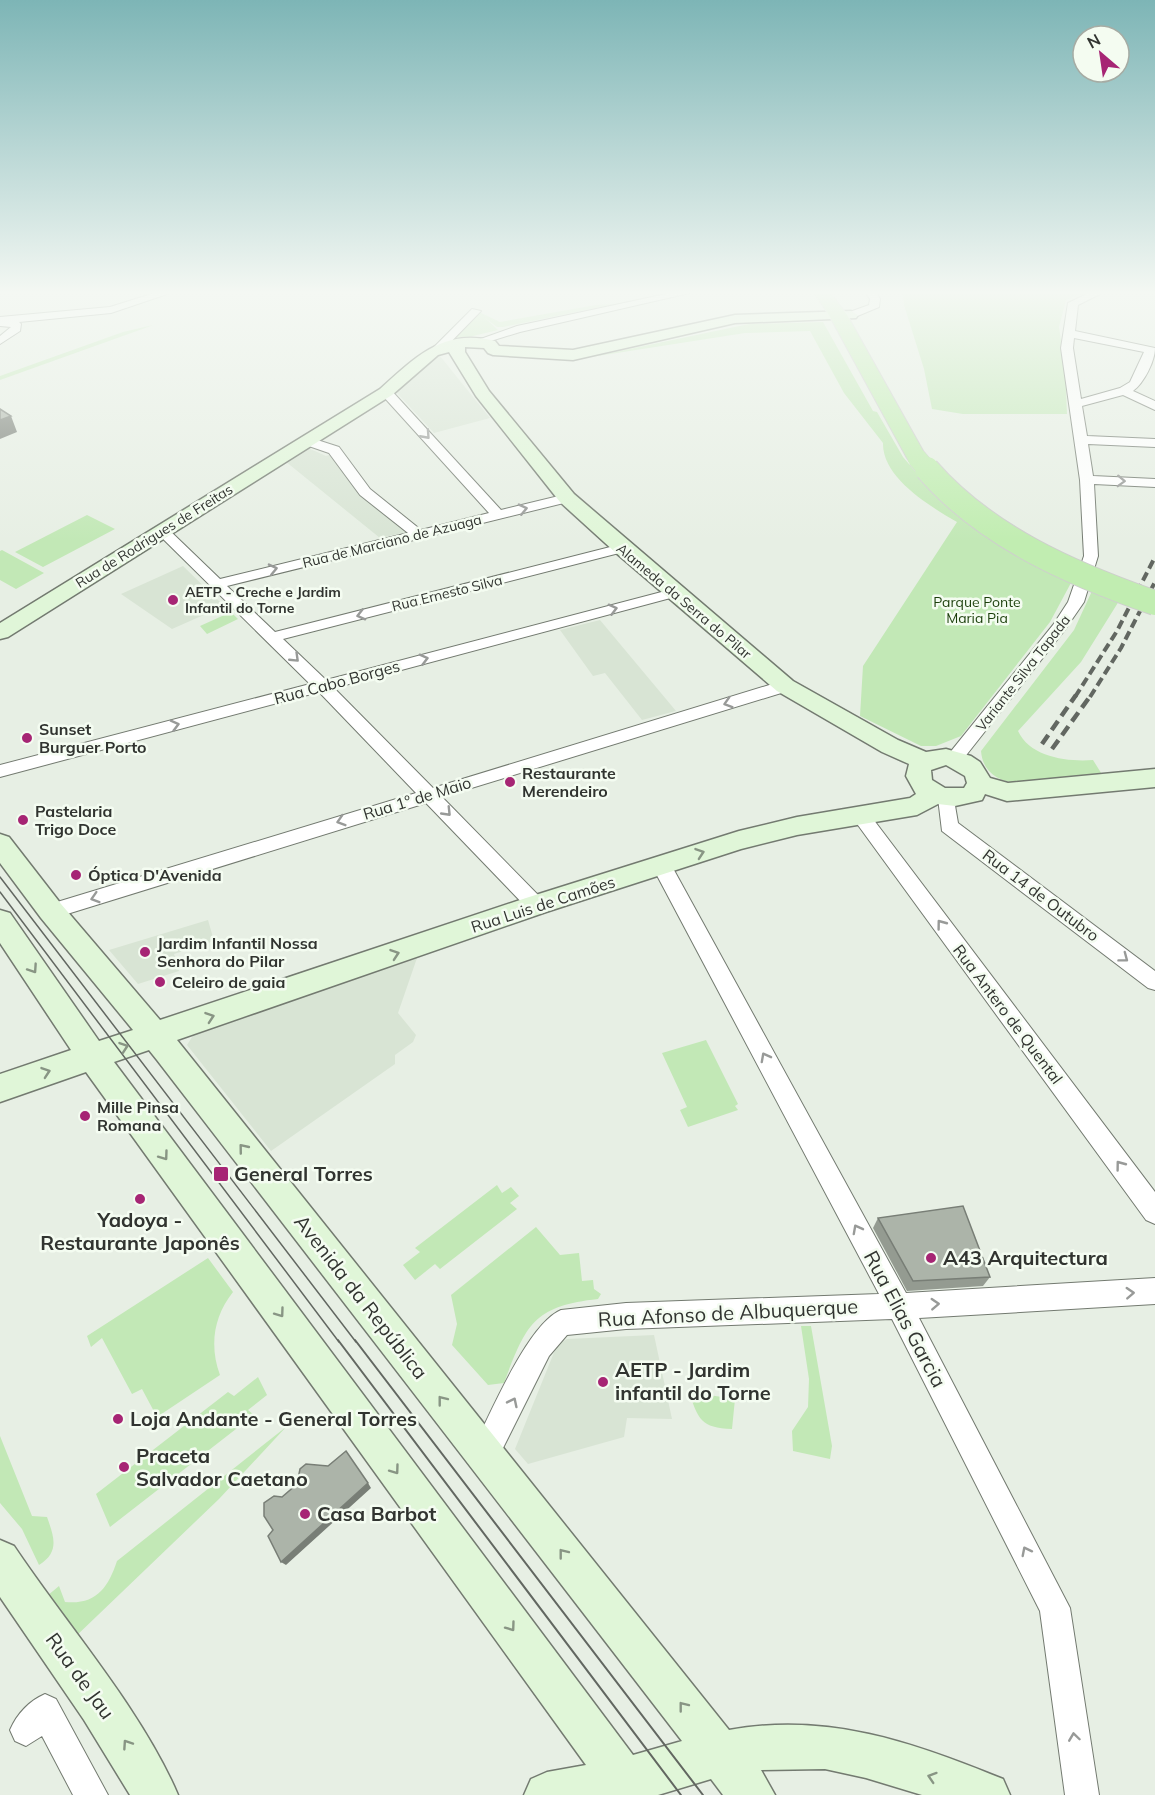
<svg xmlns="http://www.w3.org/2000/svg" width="1155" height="1795" font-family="Mulish,sans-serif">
	<rect width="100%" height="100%" fill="#e7efe4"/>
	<path fill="#d8e4d4" d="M434,356H440L490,418L434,433L396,392Z
		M306,447L326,456L332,454L411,531L380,538L285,461Z
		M183,566L224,606L172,629L121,594Z
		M600,620L676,711L642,720L605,673L593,676L560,630Z
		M208,920L214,941L174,954L179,971L138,984L109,950Z
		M417,958L398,1013L416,1035L413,1042L395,1055V1064L271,1151L187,1045L194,1034Z
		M654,1335L672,1419L627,1418L624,1437L528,1464L515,1449L557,1345L567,1339Z"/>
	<path fill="#c2e8b6" d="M903,291H1088L1066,300L1059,327L1065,366L1067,414H963L932,409L924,369L904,305Z
		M615,304L503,327H497L484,317L498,330L448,342L479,312L500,322L596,305Z
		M823,322L873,411L877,412L903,457L933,492L1072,581L1050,622L961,736L936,746H921L860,716L863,666L957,522C931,507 882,478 883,443L844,393L810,331L745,333L591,357L749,324Z
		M153,325L148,327L0,380V376L123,332Z
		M87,515L115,529L43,567L15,552Z
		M2,550L44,573L16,589L0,580V551Z
		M1092,591L1119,601L1081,662L1018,731C1030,757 1067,762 1093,760L1103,776C1070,780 985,803 981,751L1074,630Z
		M231,612L238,619L207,634L200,626Z
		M706,1040L738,1104L735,1106L738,1110L688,1127L680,1110L687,1107L662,1053Z
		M497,1185L502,1193L511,1187L519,1196L510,1203L517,1209L440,1269L435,1264L415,1280L403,1265L420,1252L415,1248Z
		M536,1227L560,1255L579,1253L582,1281L593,1280L594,1289L601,1294L598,1299C533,1306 526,1325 504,1383L488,1385L452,1345L457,1324L451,1295Z
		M208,1258L233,1292C214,1316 209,1345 220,1375L157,1417L142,1389L132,1394L102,1338L91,1347L87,1336Z
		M801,1326H811L832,1446L830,1459L793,1451L792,1431L808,1407L809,1379Z
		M258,1377L267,1395L248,1410L254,1415L110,1527L96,1494L228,1392L234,1396Z
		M689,1392L735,1399L732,1429C701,1428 698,1419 689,1392Z
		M286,1427L219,1499L73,1639L47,1596L59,1586L65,1602C96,1605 108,1588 117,1561Z
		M0,1436L32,1516L47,1517C54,1537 60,1552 39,1565L22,1529L0,1503Z"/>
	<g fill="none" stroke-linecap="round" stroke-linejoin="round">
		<defs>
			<path id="street" d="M161,291H176L111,313L19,322L21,324L20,331L0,344V336L11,327L0,326V317L110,307Z
				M680,291H698L520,332L481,344L475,341L517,326Z
				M865,291H875L880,299L879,307L855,317H847V313L869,305L870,299Z
				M1093,291H1106L1078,305L1075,331L1155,348C1155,361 1144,383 1133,391L1155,401V410L1123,395L1082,406L1087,436L1155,439V447L1088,444L1093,476L1155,479V487L1094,484L1098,556L1084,602L1064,631L960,763H948L945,759L948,755L1053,625L1068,602L1084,556L1080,480L1061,348L1068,303ZM1074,338L1144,352L1130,382L1120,388L1081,399L1073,348Z
				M472,309L481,311L441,352H433V348Z
				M386,388L390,389L501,510L567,494L574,498L572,501L227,586L275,632L622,544L629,548L627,551L283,639L326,680L673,589L680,593L678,596L334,688L433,788L779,682H791L793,686L791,690L442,797L543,900L546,905L543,910L536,913L529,910L426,803L51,919L44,916L41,911L44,906L416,793L319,692L0,777V765L310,684L155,531L157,528H167L220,579L408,533L360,495L329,453L303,444V438H311L339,447L370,489L421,530L489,513L382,395V389Z
				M947,792L953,794L958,823L1155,971V990L1148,988L942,831L938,798L941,794Z
				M861,809L867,811L1155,1192V1224L1146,1220L855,821L852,816L855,811Z
				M662,859L669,861L906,1293L1155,1278V1304L919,1318L1070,1608L1099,1795H1065L1040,1611L892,1319L626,1329L567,1335L549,1356L495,1464L485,1468L475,1464L471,1454L475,1444C492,1411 528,1324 561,1310L626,1303L879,1294L652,866L655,861Z
				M45,1694L56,1699L108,1795H73L42,1736L26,1746L15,1741L10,1730C17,1714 29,1701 45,1694Z"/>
			<path id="secondary" d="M851,311L858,315L856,318L735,323L573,360L493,355L488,353L484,348L465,347V352L489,391L574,494L793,681L898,740L926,752L946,749L971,756L980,762L990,778L1008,783L1155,769V787L1007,801L985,794L982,800L955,806L938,804L917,815L797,835L741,849L546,912L177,1040L729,1730C827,1712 913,1742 1003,1779L1010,1795H922L866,1778L825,1769L761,1770L775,1795H723L711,1779L658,1795H524L531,1779L547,1772L586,1765L86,1072L0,1102V1074L71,1050L0,943V910L10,913L99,1041L133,1030L41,918L0,863V834L9,837L61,904L160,1020L526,898L739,831L797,817L910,798L916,794L906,776L909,764L882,752L777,691L615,552L560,502L476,396L449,352L438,355L392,395L8,637L0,639V623L380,389C416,357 443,328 495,341L499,346L573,350L735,315ZM946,765L965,776L967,783L964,788H945L932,780L931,770ZM149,1050L157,1060L682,1741L633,1755L114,1062Z
				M0,1540L14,1546C66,1624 142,1710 178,1795H130L84,1720L0,1597Z"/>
			<path id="primary" d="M813,291H829L847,315L927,458L924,462H910L907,458L829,315Z"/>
		</defs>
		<use href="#street" stroke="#737a70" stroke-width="2"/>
		<use href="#secondary" stroke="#737a70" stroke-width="3"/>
		<use href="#primary" stroke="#cececd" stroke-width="2"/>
		<use href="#street" fill="#fff" fill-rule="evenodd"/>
		<use href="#secondary" fill="#e0f6d8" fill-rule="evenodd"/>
		<use href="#primary" fill="#c1edb1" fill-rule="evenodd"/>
		<path stroke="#626761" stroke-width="1.5" d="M0,877L356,1342
			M0,892L339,1342"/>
		<path stroke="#626761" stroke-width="2" d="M338,1340L681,1795
			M355,1340L703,1795"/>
		<path stroke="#626761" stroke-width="4" stroke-dasharray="9 4.5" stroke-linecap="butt" d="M1075,697L1117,631L1155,557
			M1090,697L1121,648L1155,582"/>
		<path stroke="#626761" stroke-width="4.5" stroke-dasharray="11 6" stroke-linecap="butt" d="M1042,744L1076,695
			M1052,749L1091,695"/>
		<defs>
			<path id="primary-bridge-far1" d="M917,458L928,471"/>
			<path id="primary-bridge" d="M927,469C986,537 1072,574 1155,603"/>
		</defs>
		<use href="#primary-bridge-far1" stroke="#cececd" stroke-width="20" stroke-linecap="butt"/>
		<use href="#primary-bridge" stroke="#cececd" stroke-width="26" stroke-linecap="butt"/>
		<use href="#primary-bridge-far1" stroke="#c1edb1" stroke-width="19"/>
		<use href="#primary-bridge" stroke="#c1edb1" stroke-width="24"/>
	</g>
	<path fill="#949b91" d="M878,1218L990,1277L983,1286L907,1291L873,1228Z"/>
	<path fill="#787e76" d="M11,416L17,432L0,439V420Z
		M368,1483L371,1488L286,1565L281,1562Z"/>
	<path fill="#acb4a9" stroke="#787e76" stroke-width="1.5" d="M0,409L11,416L0,420Z
		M963,1206L990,1277L913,1281L878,1218Z
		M346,1451L368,1483L281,1562L268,1536L273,1530L264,1516V1503L274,1496L282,1497L297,1484L300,1469L306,1464L328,1466Z"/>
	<defs><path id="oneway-chevron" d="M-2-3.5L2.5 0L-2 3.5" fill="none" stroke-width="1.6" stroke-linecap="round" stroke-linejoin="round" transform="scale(1.5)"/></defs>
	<g stroke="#989a98">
		<use href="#oneway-chevron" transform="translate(426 435) rotate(48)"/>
		<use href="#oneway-chevron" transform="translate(1121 481) rotate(2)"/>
		<use href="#oneway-chevron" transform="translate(523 509) rotate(-13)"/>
		<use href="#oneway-chevron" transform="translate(273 569) rotate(-13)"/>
		<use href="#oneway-chevron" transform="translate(613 609) rotate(-15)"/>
		<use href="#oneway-chevron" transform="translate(361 615) rotate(166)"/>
		<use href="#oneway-chevron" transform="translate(295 658) rotate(44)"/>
		<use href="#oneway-chevron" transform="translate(424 659) rotate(-15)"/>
		<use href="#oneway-chevron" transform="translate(728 703) rotate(163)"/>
		<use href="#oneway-chevron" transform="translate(175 725) rotate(-15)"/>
		<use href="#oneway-chevron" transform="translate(447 812) rotate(46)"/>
		<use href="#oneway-chevron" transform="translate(341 821) rotate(163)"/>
		<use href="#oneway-chevron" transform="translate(95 898) rotate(163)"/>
		<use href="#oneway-chevron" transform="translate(941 924) rotate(-127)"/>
		<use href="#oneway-chevron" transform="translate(1124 958) rotate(37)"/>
		<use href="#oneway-chevron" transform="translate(765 1057) rotate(-118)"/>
		<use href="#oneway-chevron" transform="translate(1120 1165) rotate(-127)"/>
		<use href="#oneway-chevron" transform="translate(857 1229) rotate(-118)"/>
		<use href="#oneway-chevron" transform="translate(1130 1293) rotate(-3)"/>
		<use href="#oneway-chevron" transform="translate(935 1304) rotate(-3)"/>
		<use href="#oneway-chevron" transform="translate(513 1402) rotate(-64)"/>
		<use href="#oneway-chevron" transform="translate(1026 1551) rotate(-117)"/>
		<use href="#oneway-chevron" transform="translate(1074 1737) rotate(-98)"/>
	</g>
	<g stroke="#889584">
		<use href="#oneway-chevron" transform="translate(700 853) rotate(-19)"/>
		<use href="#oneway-chevron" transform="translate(395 954) rotate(-19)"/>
		<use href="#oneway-chevron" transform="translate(33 969) rotate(56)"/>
		<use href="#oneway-chevron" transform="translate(210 1017) rotate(-19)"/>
		<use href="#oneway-chevron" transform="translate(124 1047) rotate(-19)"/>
		<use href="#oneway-chevron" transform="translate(46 1072) rotate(-19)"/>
		<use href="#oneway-chevron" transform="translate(243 1148) rotate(-129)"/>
		<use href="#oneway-chevron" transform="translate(164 1156) rotate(54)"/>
		<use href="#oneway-chevron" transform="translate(280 1313) rotate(54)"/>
		<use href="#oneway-chevron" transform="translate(442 1400) rotate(-128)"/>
		<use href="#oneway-chevron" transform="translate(395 1470) rotate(54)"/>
		<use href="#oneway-chevron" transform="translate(563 1553) rotate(-128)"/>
		<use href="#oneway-chevron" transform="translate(511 1627) rotate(54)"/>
		<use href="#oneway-chevron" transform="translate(683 1706) rotate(-128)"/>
		<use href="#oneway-chevron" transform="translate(127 1744) rotate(-124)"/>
		<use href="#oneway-chevron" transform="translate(932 1777) rotate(-162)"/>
	</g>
	<linearGradient id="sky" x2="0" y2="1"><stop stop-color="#7db5b6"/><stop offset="0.54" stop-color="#f4f8f3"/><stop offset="1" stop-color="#f4f8f3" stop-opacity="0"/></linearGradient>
	<rect width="1155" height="542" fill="url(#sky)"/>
	<g fill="#a62574" stroke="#f4fcf1" stroke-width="2">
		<circle cx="173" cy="600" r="6"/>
		<circle cx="27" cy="738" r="6"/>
		<circle cx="510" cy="782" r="6"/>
		<circle cx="23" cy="820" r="6"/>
		<circle cx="76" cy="875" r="6"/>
		<circle cx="145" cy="952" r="6"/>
		<circle cx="160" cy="982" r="6"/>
		<circle cx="85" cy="1116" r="6"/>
		<rect x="213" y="1166" width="16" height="16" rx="3"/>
		<circle cx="140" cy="1199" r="6"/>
		<circle cx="931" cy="1258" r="6"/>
		<circle cx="603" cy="1382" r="6"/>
		<circle cx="118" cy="1419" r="6"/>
		<circle cx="124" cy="1467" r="6"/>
		<circle cx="305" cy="1514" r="6"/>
	</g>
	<g text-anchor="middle" stroke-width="5" stroke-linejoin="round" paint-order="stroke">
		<g font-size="14" fill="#313430" stroke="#f4fcf1">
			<text transform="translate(154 536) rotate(-32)" y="5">Rua de Rodrigues de Freitas</text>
			<text transform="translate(392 541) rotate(-14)" y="5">Rua de Marciano de Azuaga</text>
			<text transform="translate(447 593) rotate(-14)" y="5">Rua Ernesto Silva</text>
			<text transform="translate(684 601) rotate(40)" y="5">Alameda da Serra do Pilar</text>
			<text transform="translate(1023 673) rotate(-52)" y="5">Variante Silva Tapada</text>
		</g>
		<g font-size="14" font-weight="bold" fill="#313430" stroke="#f4fcf1" text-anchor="start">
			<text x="185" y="597">AETP - Creche e Jardim<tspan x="185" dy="16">Infantil do Torne</tspan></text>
		</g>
		<g font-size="14" fill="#1b3f0b" stroke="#f4fcf1">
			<text x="977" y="607">Parque Ponte<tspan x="977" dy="16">Maria Pia</tspan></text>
		</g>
		<g font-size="16" fill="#313430" stroke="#f4fcf1">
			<text transform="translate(337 682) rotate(-15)" y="6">Rua Cabo Borges</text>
			<text transform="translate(417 798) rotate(-17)" y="6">Rua 1º de Maio</text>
			<text transform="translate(1041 895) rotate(37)" y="6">Rua 14 de Outubro</text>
			<text transform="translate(543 904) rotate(-18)" y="6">Rua Luis de Camões</text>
			<text transform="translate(1008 1014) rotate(53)" y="6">Rua Antero de Quental</text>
		</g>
		<g font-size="16" font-weight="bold" fill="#313430" stroke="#f4fcf1" text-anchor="start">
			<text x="39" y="735">Sunset<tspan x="39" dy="18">Burguer Porto</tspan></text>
			<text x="522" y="779">Restaurante<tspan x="522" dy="18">Merendeiro</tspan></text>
			<text x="35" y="817">Pastelaria<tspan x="35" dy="18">Trigo Doce</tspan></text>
			<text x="88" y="881">Óptica D'Avenida</text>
			<text x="157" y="949">Jardim Infantil Nossa<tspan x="157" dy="18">Senhora do Pilar</tspan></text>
			<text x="172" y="988">Celeiro de gaia</text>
			<text x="97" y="1113">Mille Pinsa<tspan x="97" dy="18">Romana</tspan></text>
		</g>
		<g font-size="20" font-weight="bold" fill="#313430" stroke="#f4fcf1" text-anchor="start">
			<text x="234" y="1181">General Torres</text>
			<text x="140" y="1227" text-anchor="middle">Yadoya -<tspan x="140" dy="23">Restaurante Japonês</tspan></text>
			<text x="943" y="1265">A43 Arquitectura</text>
			<text x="615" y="1377">AETP - Jardim<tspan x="615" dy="23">infantil do Torne</tspan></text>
			<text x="130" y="1426">Loja Andante - General Torres</text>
			<text x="136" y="1463">Praceta<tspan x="136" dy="23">Salvador Caetano</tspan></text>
			<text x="317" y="1521">Casa Barbot</text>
		</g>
		<g font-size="20" fill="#313430" stroke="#f4fcf1">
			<text transform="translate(361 1297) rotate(52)" y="7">Avenida da República</text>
			<text transform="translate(728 1313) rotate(-3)" y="7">Rua Afonso de Albuquerque</text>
			<text transform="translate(905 1319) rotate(62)" y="7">Rua Elias Garcia</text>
			<text transform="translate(80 1676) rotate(54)" y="7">Rua de Jau</text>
		</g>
	</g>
	<g transform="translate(1101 54) rotate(331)"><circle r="28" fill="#f4fcf1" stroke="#a6aca4" stroke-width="1.5"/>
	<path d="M0-4.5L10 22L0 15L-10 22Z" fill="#a62574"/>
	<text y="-9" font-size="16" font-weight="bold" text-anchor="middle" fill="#313430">N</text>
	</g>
</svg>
